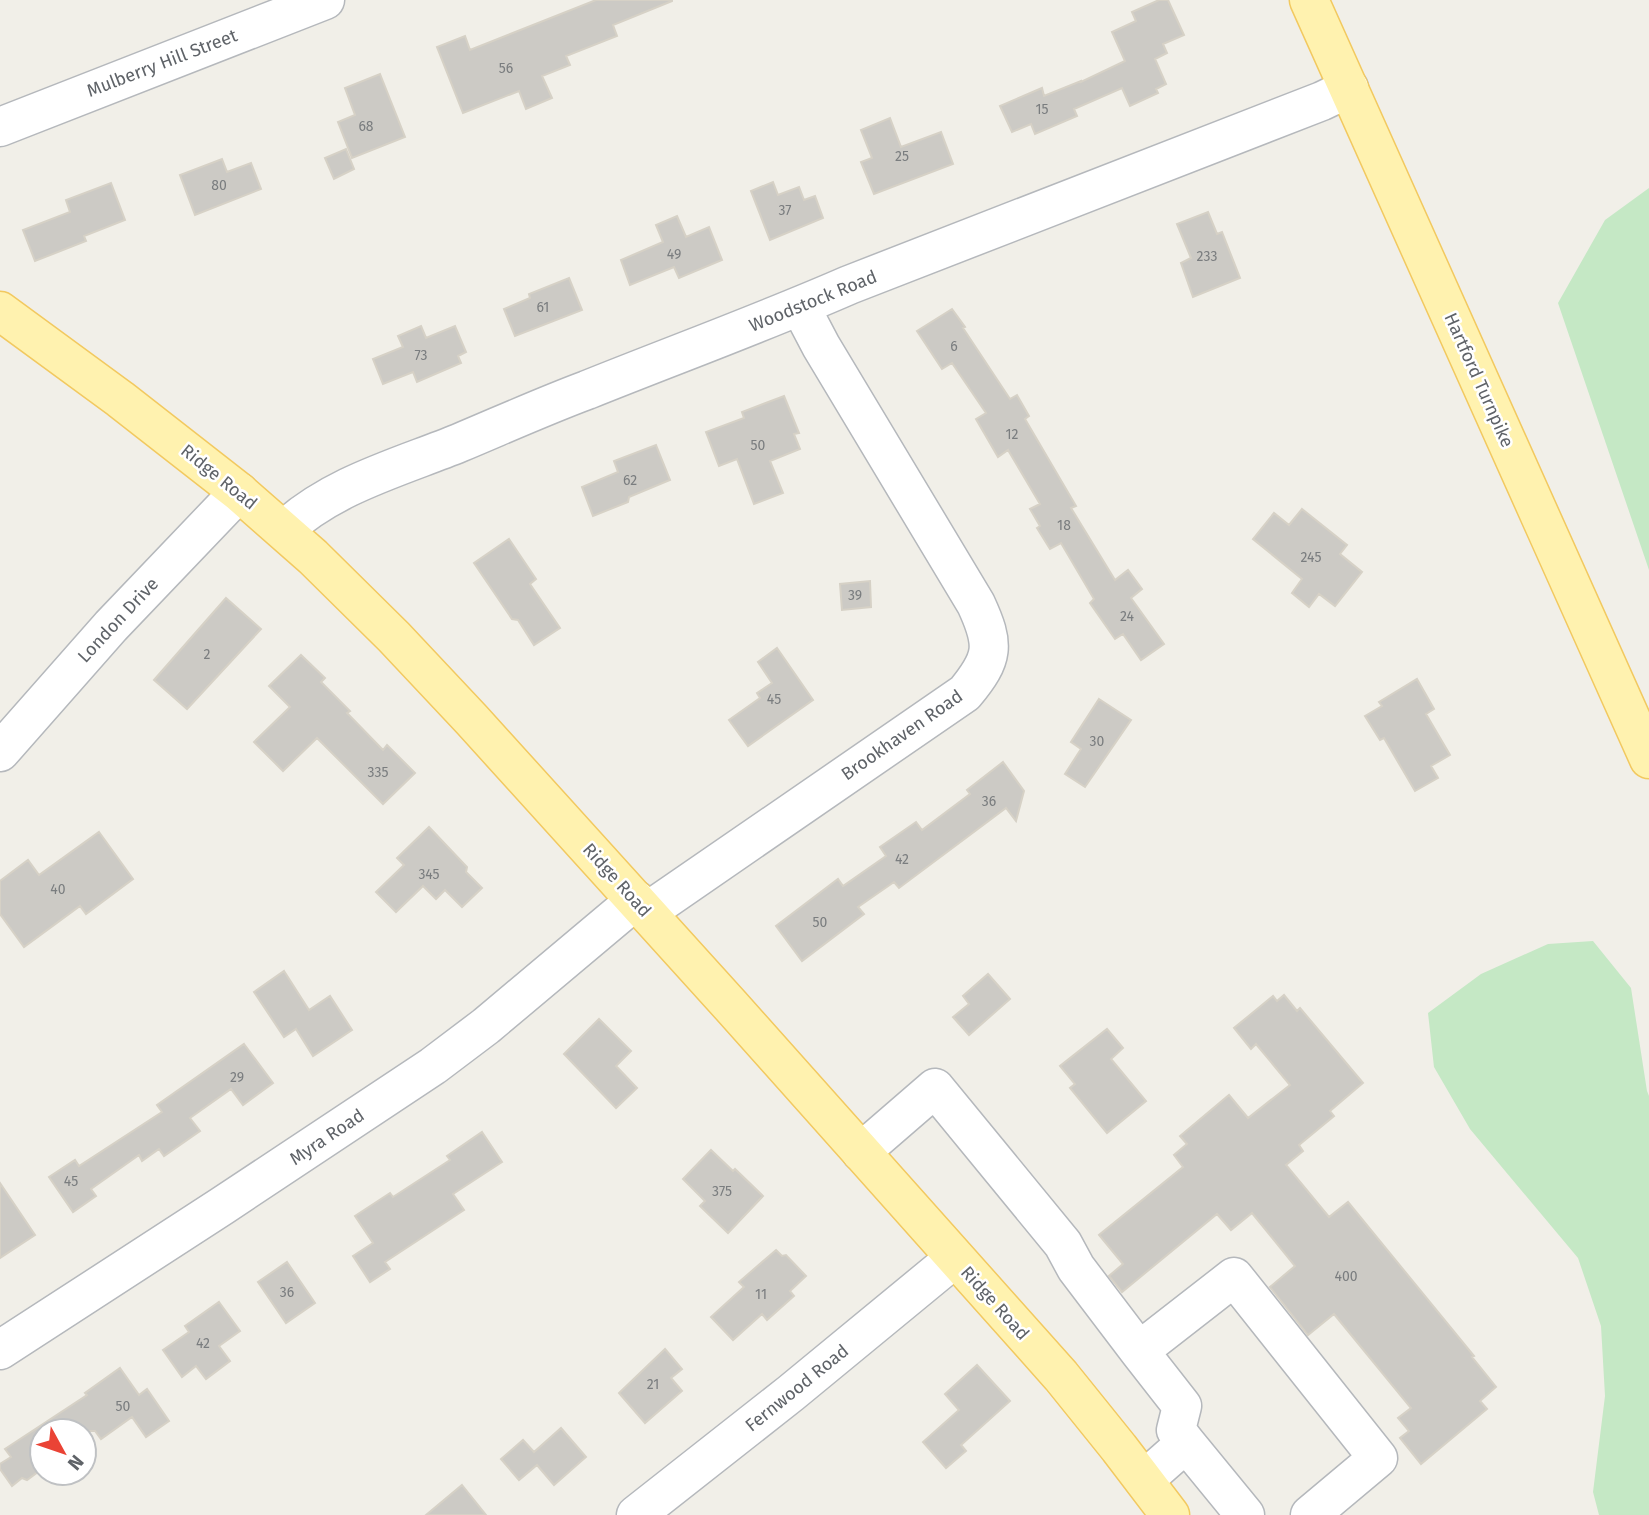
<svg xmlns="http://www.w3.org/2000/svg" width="1649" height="1515" font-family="'Fira Sans',sans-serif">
	<rect width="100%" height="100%" fill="#f1efe8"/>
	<path fill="#c5e8c5" d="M1649,188V570L1558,303L1605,220Z
		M1593,941L1631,988L1647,1091L1649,1096V1515H1599L1593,1492L1605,1396L1601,1326L1578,1258L1470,1129L1434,1067L1428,1013L1481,974L1548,944Z"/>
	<path fill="#cccac5" stroke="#d6d1c6" stroke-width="2" d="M596,0H672V1L613,25L617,36L566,56L570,65L542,76L552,98L526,109L519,91L463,113L437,47L465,36L470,50Z
		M1159,0H1168L1184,35L1163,44L1167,53L1155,59L1166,84L1156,89L1158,93L1130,106L1122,88L1074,109L1077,116L1035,134L1031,124L1012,132L1000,106L1042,88L1044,96L1081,81V82L1125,61L1112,32L1136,21L1132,12Z
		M380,74L405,137L352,158L338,122L355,115L345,88Z
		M890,118L901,147L941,132L953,164L874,194L861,162L872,158L861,130Z
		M346,149L354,169L334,179L325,158Z
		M222,159L227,172L251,163L261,189L195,215L180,175Z
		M773,182L778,195L799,187L804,200L815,196L823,218L770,240L751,191Z
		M111,183L125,220L84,236L86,241L35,261L23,230L70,212L66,200Z
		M1208,212L1217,234L1222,232L1240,278L1193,297L1181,263L1191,258L1177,224Z
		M677,216L686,237L709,227L722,260L679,278L674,267L630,285L621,260L663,242L656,225Z
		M569,278L582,310L515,336L504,309L530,298L529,294Z
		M952,309L965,327L963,328L1010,399L1017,395L1029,416L1025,419L1076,506L1071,508L1115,580L1128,570L1142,589L1131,598L1164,644L1141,660L1123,634L1115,639L1090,603L1094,599L1061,543L1050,549L1037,528L1040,526L1030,509L1040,504L1008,450L998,457L976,419L986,413L952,363L942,369L917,331Z
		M421,326L426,338L455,326L466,352L458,356L461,363L417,382L413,372L383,384L373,359L403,347L398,336Z
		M784,396L799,433L794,434L800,449L770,461L783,493L754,504L737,459L719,466L706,432L744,418L742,412Z
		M656,445L670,480L629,497L628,502L593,516L582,487L618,472L614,461Z
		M1302,509L1347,545L1340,554L1362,572L1335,606L1319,594L1309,607L1292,593L1302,579L1253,539L1274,513L1289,525Z
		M509,539L536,579L530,584L560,628L534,645L518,620L512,619L474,563Z
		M870,581L871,607L842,610L840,584Z
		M226,598L261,629L187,709L154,680Z
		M777,648L813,700L748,746L729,720L760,698L757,693L772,683L758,662Z
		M301,655L325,678L321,682L350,711L347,713L383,750L387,745L415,773L383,804L317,738L283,771L254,742L290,707L269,686Z
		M1417,679L1434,709L1426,714L1450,755L1431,766L1438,778L1415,791L1384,738L1380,740L1365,716L1382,706L1379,702Z
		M1099,699L1131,720L1085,787L1065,774L1081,749L1071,742Z
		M1003,762L1024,791L1016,821L1006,808L899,888L894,882L858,907L864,914L802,961L776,926L838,879L843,886L886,856L880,847L916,822L922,830L970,794L967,790Z
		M429,827L467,867L466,872L482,888L462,907L445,890L436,899L423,886L396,912L376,892L404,865L397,858Z
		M99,832L133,879L86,914L80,906L24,947L0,914V881L28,860L39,875Z
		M284,971L309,1010L330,996L352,1030L313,1056L296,1029L284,1037L254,992Z
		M988,974L1010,999L969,1035L953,1017L969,1004L963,996Z
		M1284,995L1297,1011L1300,1008L1363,1083L1330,1111L1334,1116L1299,1145L1303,1151L1286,1165L1329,1217L1348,1202L1474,1356L1472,1357L1496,1387L1480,1401L1487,1409L1421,1464L1400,1438L1409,1431L1398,1418L1411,1408L1334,1314L1308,1335L1270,1287L1295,1266L1252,1213L1231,1230L1217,1214L1122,1292L1109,1276L1123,1264L1099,1235L1183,1167L1174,1155L1187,1144L1180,1136L1229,1095L1248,1118L1290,1085L1256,1044L1251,1049L1234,1028L1273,996L1277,1001Z
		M599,1019L631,1051L616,1066L637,1088L616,1108L564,1054Z
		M1107,1029L1123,1048L1111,1059L1146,1101L1107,1133L1070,1088L1075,1084L1060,1066Z
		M244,1044L273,1083L243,1105L231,1089L190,1118L200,1131L164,1156L159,1149L142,1161L139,1155L91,1189L96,1196L73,1212L49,1177L75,1160L79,1166L162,1112L157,1105Z
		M482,1132L502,1162L453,1194L464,1210L385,1262L390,1269L370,1282L353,1256L373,1243L355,1216L390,1193L393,1197L450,1160L447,1156Z
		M711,1150L733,1171L735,1169L763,1196L728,1233L700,1206L705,1201L683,1179Z
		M0,1183L35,1235L0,1258Z
		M776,1250L782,1256L786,1255L806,1276L790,1291L794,1296L767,1320L762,1314L733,1340L711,1317L744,1287L739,1282Z
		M287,1262L315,1303L286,1323L258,1282Z
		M219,1302L240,1331L219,1346L230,1361L206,1379L196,1366L182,1377L163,1350L189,1332L185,1326Z
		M665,1349L682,1369L671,1378L682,1391L645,1423L619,1393Z
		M977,1365L1010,1401L961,1445L966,1451L946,1468L923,1442L959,1410L945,1394Z
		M120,1368L139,1395L147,1389L169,1421L146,1437L132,1417L101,1439L95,1431H42V1469L27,1480L22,1478L12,1486L0,1469V1464L11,1457L5,1449L87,1395L85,1393Z
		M561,1428L586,1457L554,1485L537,1465L519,1480L501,1459L523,1440L534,1452Z
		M462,1485L486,1515H426Z"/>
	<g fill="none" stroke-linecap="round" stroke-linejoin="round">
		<defs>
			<path id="minor" d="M0,127L325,0
				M284,530C332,485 400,467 459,443C502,425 544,406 587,390C674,355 762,323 849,285L1322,101L1349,88
				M0,752L111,626L239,492
				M647,912L965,693C994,658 995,645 976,604L821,346L800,306
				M861,1152L935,1088L1063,1244L1076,1268L1139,1351
				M0,1350L222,1206L433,1066L486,1026L636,900
				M1186,1443L1245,1515
				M1144,1480L1186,1443L1176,1430L1182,1406L1139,1351L1234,1277L1378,1458L1310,1515
				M636,1515L791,1393L955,1258"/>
			<path id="major" d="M1309,0L1649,759
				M0,311L120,399L239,492L313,557L394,637L472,720L731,1006L1061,1376L1119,1448L1170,1515"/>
		</defs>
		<use href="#minor" stroke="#b5b8bc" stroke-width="41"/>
		<use href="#major" stroke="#f2c960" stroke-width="41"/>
		<use href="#minor" stroke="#fff" stroke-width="38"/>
		<use href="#major" stroke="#fff2af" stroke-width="38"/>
	</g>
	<g text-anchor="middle" stroke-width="5" stroke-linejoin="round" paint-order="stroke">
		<g font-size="14" fill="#7a7d7f">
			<text x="506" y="73">56</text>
			<text x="1042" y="114">15</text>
			<text x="366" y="131">68</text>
			<text x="902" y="161">25</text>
			<text x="219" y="190">80</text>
			<text x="785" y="215">37</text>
			<text x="674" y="259">49</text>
			<text x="1207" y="261">233</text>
			<text x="543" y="312">61</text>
			<text x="954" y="351">6</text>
			<text x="421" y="360">73</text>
			<text x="1012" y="439">12</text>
			<text x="758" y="450">50</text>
			<text x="630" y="485">62</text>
			<text x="1064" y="530">18</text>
			<text x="1311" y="562">245</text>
			<text x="855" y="600">39</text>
			<text x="1127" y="621">24</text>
			<text x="207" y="659">2</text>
			<text x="774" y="704">45</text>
			<text x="1097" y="746">30</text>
			<text x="378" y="777">335</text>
			<text x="989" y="806">36</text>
			<text x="902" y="864">42</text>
			<text x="429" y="879">345</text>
			<text x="58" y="894">40</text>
			<text x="820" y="927">50</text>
			<text x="237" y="1082">29</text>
			<text x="71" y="1186">45</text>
			<text x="722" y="1196">375</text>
			<text x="1346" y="1281">400</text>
			<text x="287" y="1297">36</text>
			<text x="761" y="1299">11</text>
			<text x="203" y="1348">42</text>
			<text x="653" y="1389">21</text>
			<text x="123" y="1411">50</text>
		</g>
		<g font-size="18" fill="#5f6368" stroke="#fff">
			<text transform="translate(162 63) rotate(-21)" y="6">Mulberry Hill Street</text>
			<text transform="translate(813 301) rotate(-22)" y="6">Woodstock Road</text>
			<text transform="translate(1479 380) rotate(66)" y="6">Hartford Turnpike</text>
			<text transform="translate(219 477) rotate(39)" y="6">Ridge Road</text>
			<text transform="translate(118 620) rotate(-47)" y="6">London Drive</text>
			<text transform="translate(902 735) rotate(-35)" y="6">Brookhaven Road</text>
			<text transform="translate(617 880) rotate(48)" y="6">Ridge Road</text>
			<text transform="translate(327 1137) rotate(-34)" y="6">Myra Road</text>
			<text transform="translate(995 1303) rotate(48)" y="6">Ridge Road</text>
			<text transform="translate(797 1388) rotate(-39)" y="6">Fernwood Road</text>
		</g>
	</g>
	<g transform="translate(63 1452) rotate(130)"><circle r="33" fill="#ffffff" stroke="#bfc1c3" stroke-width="2"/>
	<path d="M0-5L12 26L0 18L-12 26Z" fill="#ea4335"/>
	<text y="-10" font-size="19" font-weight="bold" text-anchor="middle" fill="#5f6368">N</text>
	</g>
</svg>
